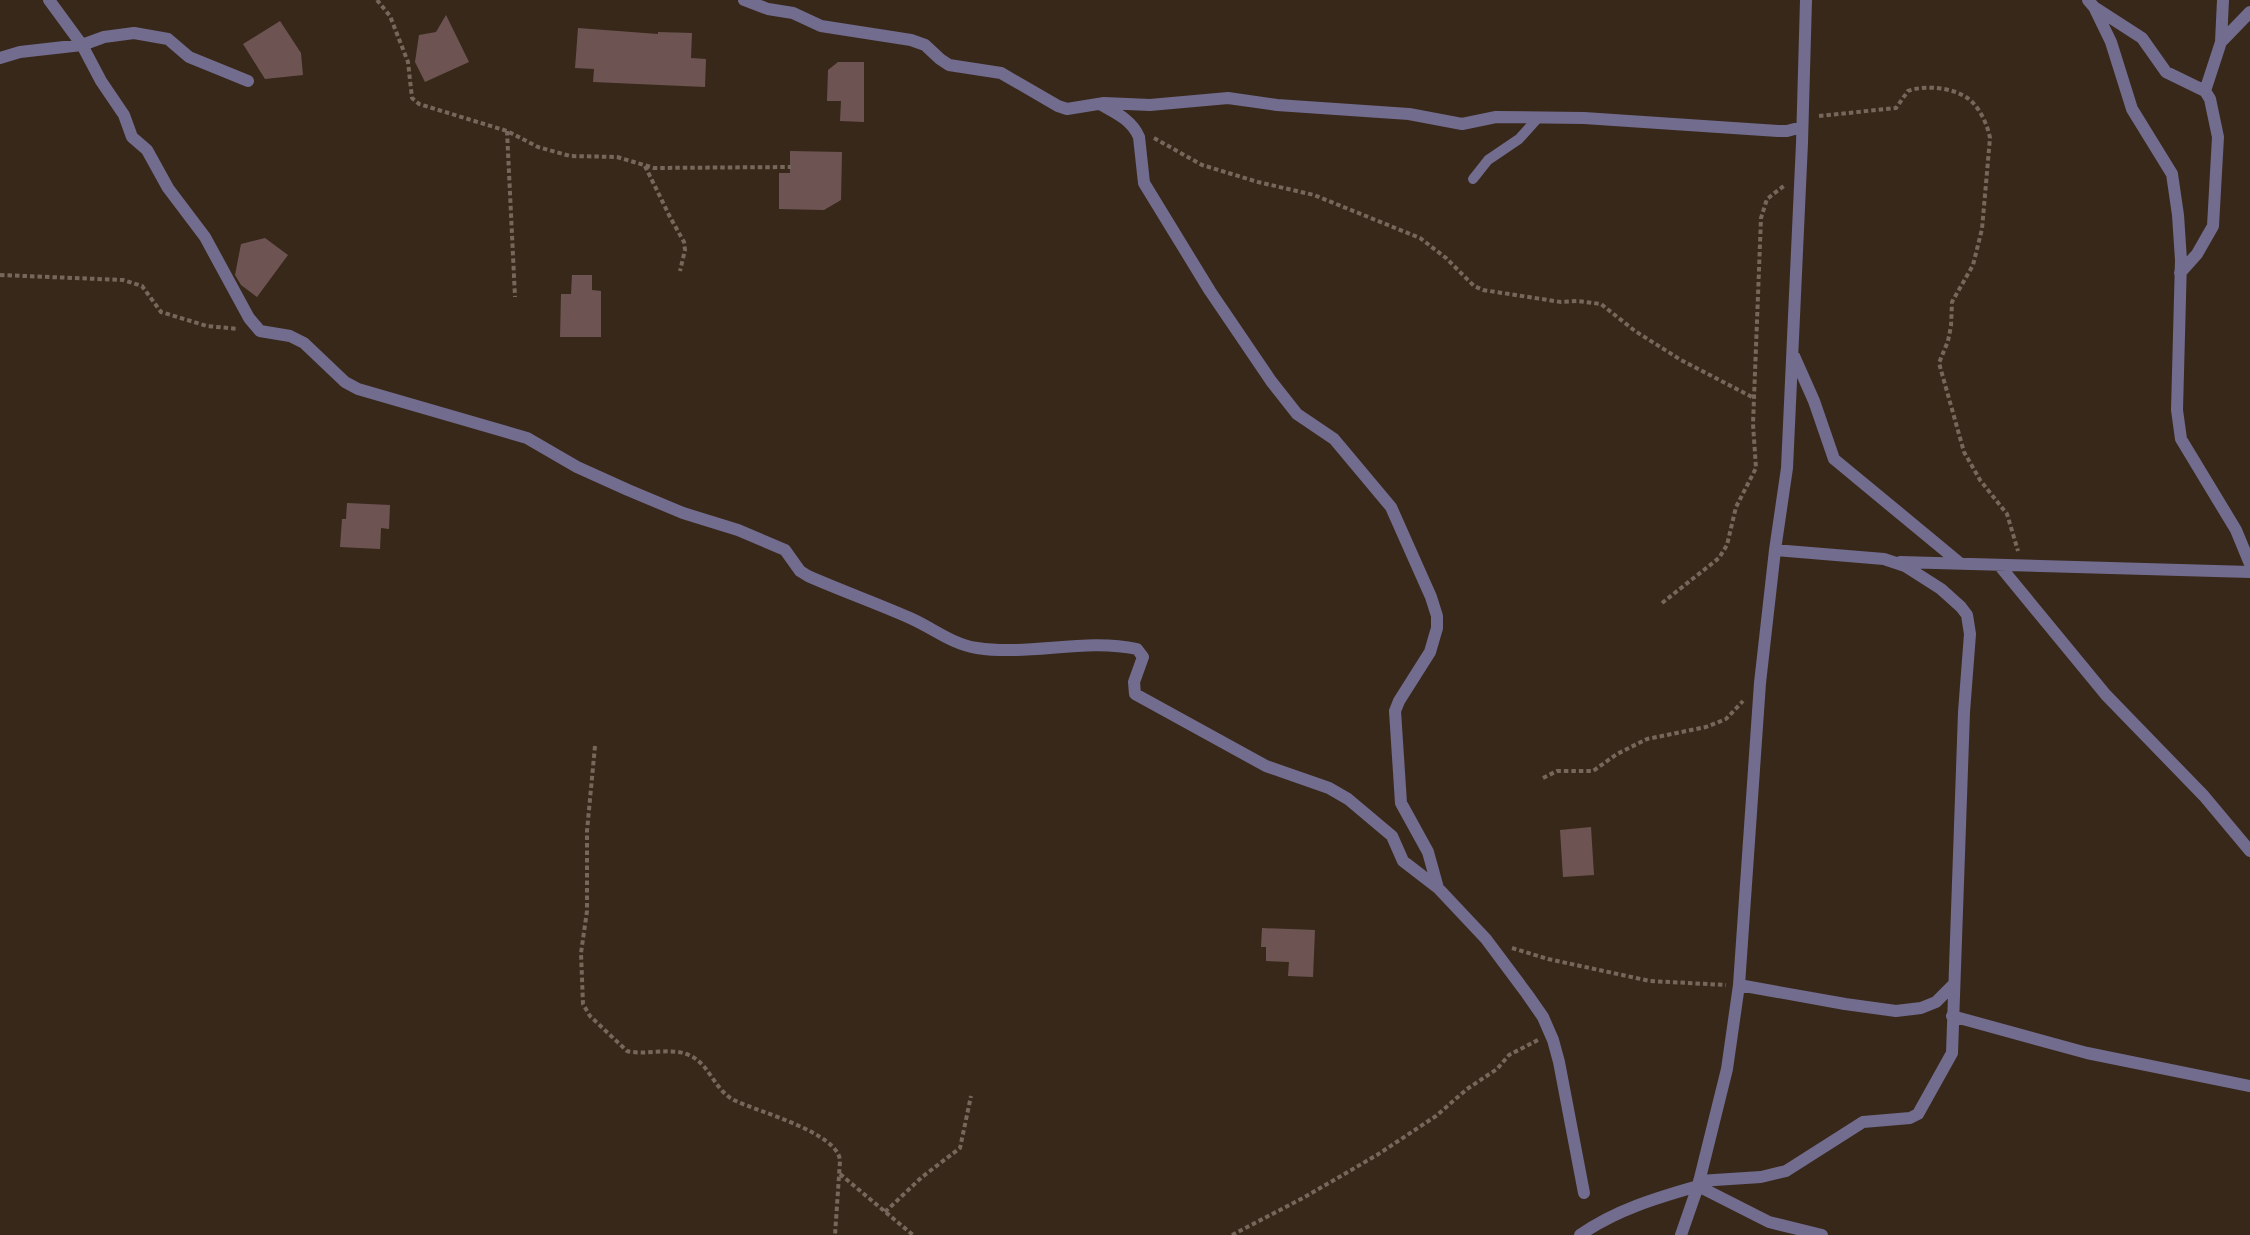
<svg xmlns="http://www.w3.org/2000/svg" width="2250" height="1235" font-family="Merriweather,serif">
	<rect width="100%" height="100%" fill="#38281a"/>
	<path fill="#6d5452" d="M446,15L469,62L425,82L415,62L419,35L436,32Z
		M280,21L301,53L303,75L265,79L243,44Z
		M578,28L658,34V32L692,33L691,58L706,59L705,87L593,82L594,69L575,68Z
		M838,62H864V122L840,121L841,101H827L828,70Z
		M790,151L842,152L841,200L824,210L779,209V173H790Z
		M265,238L288,255L257,297L241,285L235,275L241,244Z
		M572,275H592V290L601,291V337H560L561,294H571Z
		M347,503L390,505L389,529L381,528L380,549L340,547L342,519H346Z
		M1591,827L1594,875L1563,877L1560,830Z
		M1262,928L1315,930L1313,977L1288,976L1289,962L1266,961V947H1261Z"/>
	<g fill="none" stroke-linecap="round" stroke-linejoin="round">
		<path stroke="#75675b" stroke-width="4" stroke-dasharray="4.5 3" stroke-linecap="butt" d="M377,0L390,16L408,62L412,98L419,104L507,131L538,147L570,156L617,157L654,168L791,167
			M1819,116L1896,108L1908,91C1927,84 1961,88 1974,104C1982,113 1988,127 1990,138L1982,229L1973,265L1952,302L1951,326L1948,341L1939,363L1964,452L1980,480L2007,514L2018,551
			M507,131L515,297
			M1154,138L1202,165L1258,182L1314,195L1420,238L1446,258L1474,286L1483,290L1561,302L1578,301L1601,304L1635,331L1681,360L1754,398
			M645,166L670,217L684,242L685,250L680,271
			M0,275L123,280L142,286L161,312L207,326L238,329
			M1662,603L1719,558L1727,545L1736,507L1756,468L1753,424L1761,218L1767,199L1785,185
			M595,746L587,831V911L581,953L583,1004L590,1016L627,1051C647,1056 672,1046 691,1056C710,1065 715,1092 736,1101C759,1112 839,1133 840,1161L835,1235
			M1543,778L1557,771H1593L1617,754L1647,739L1706,727L1726,719L1743,701
			M1512,948L1548,959L1650,981L1726,985
			M840,1174L913,1235
			M885,1212L922,1177L960,1148L971,1096
			M1232,1235L1303,1198L1377,1155L1436,1116L1467,1089L1497,1069L1509,1055L1538,1040"/>
		<path stroke="#726c8f" stroke-width="10" d="M1473,179L1488,160L1519,139L1538,118"/>
		<path stroke="#726c8f" stroke-width="12" d="M49,0L82,45L101,81L124,115L132,137L147,150L168,188L205,237L249,318L260,331L290,336L304,343L345,382L358,389L527,438L577,467L628,490L683,513L738,530L785,550L800,571L808,576C842,591 876,603 910,618C933,628 951,644 977,648C1030,656 1084,638 1137,649L1143,657L1134,682L1135,694L1266,766L1329,788L1348,799L1392,836L1403,861L1438,888L1486,939L1527,994L1543,1017L1553,1040L1559,1062L1584,1193
			M744,0L768,9L793,13L821,26L911,40L925,45L940,59L949,65L1001,73L1058,106L1067,109L1104,103L1150,105L1228,98L1277,105L1409,114L1462,124L1496,117L1584,118L1778,131H1787L1802,127
			M2088,0L2094,7L2111,42L2132,109L2172,174L2178,215L2181,260L2177,410L2181,439L2236,530L2250,564
			M2094,7L2142,38L2166,72L2205,91L2210,99L2218,137L2213,226L2197,254L2180,273
			M2221,42L2223,0
			M0,58L20,52L82,45L104,37L134,33L168,39L189,57L248,81
			M2205,91L2221,42L2250,12
			M1100,104C1116,113 1132,120 1139,137L1144,183L1210,291L1271,381L1297,414L1334,439L1391,507L1431,597L1437,616V628L1430,652L1399,701L1395,711L1401,803L1428,852L1438,888
			M1794,356L1814,401L1834,459L1961,564
			M1900,562L2250,572
			M1999,565L2106,695L2204,796L2250,851
			M1739,985L1845,1004L1896,1011L1921,1008L1936,1002L1953,985
			M1952,1016L2087,1053L2250,1086
			M1699,1181L1761,1177L1786,1171L1863,1122L1910,1118L1918,1114L1952,1053L1964,712L1970,634L1967,615L1961,607L1941,589L1905,566L1884,559L1775,550
			M1580,1235C1616,1210 1656,1198 1698,1186L1769,1222L1822,1235
			M1681,1235L1698,1186L1727,1069L1739,985L1760,683L1775,550L1787,468L1802,143L1806,0"/>
	</g>
</svg>
